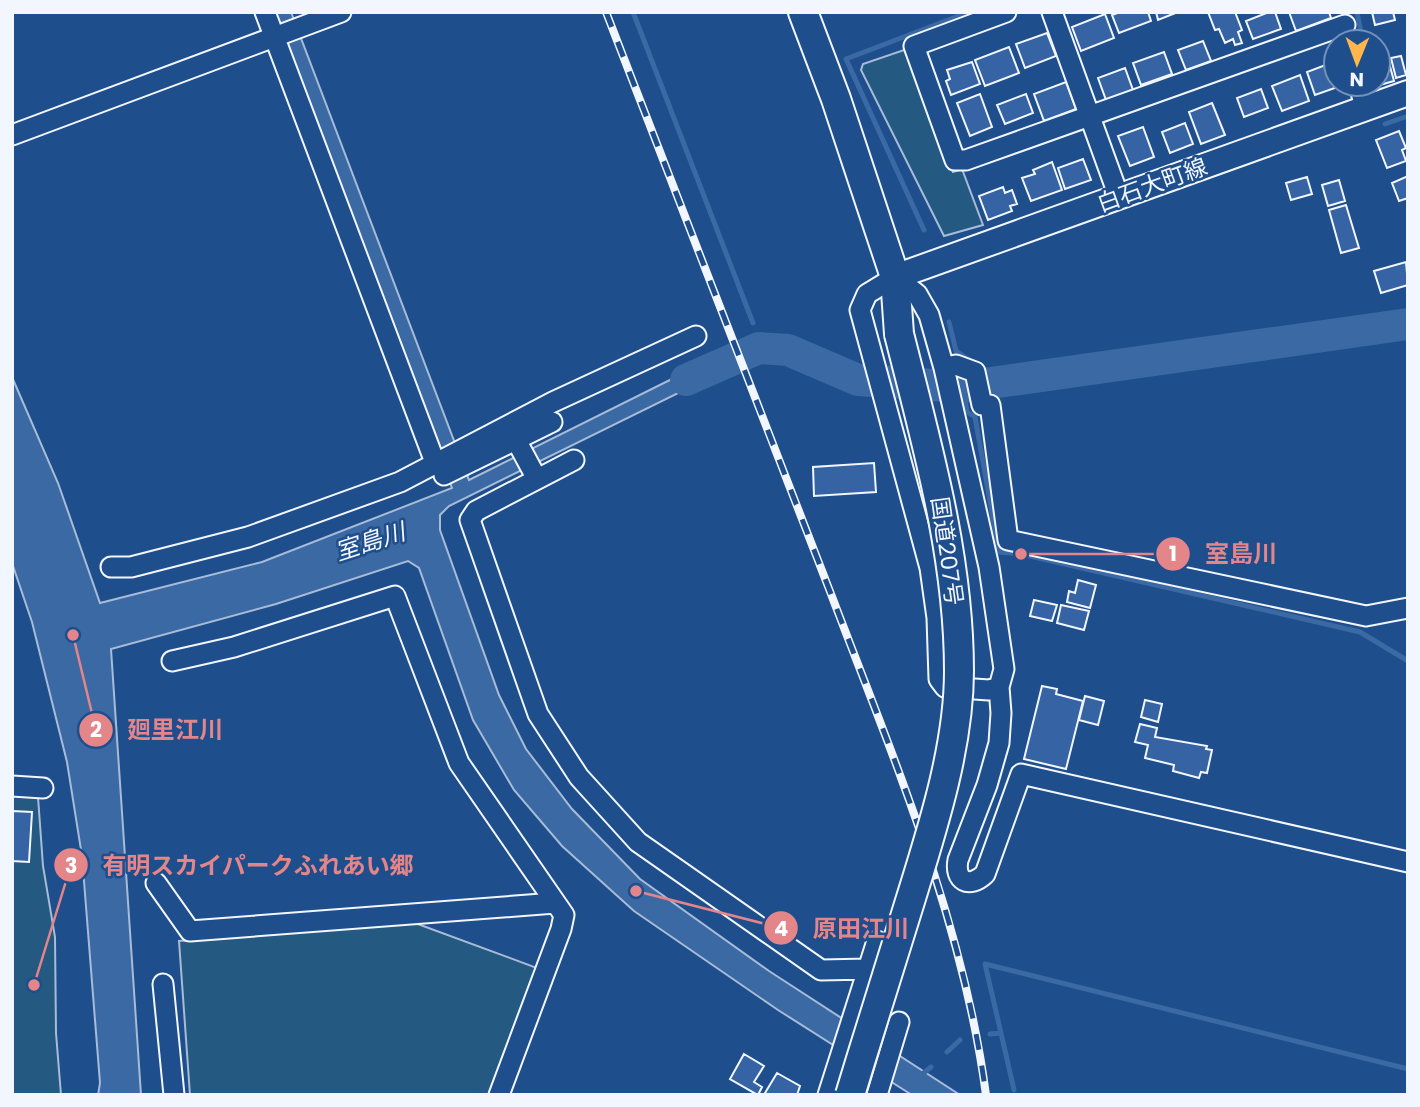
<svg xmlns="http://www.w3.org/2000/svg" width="1420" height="1107" font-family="Poppins,'Noto Sans JP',sans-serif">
	<rect width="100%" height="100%" fill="#1f4e8c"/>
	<path fill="#245a82" stroke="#a8bbd7" stroke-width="2" d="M907,49L953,172L962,169L983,225L944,236L861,70L863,64Z
		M12,795L38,797L43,866L55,937L56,1033L61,1095H12Z
		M415,923L537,968L490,1095H190L179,941Z"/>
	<path fill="#3b69a3" stroke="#a8bbd7" stroke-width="2" d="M272,12H291L469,480L720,355L725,370L449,506L440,515V530L499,695L526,749L572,809L640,879L769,971L960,1095H912L778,1010L634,911L562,846L514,790L473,720L419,568L408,561L276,604L111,649L141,1095H98L100,1083L82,856L67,762L32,622L12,563V377L58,483L100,603L262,562L452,488Z"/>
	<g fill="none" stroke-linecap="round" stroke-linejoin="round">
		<path stroke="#3b69a3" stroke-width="5" d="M633,12L753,323
			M1357,12L1363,42
			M1373,84V87
			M1385,124L1408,116
			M924,230L846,59L969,12
			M949,322L956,351L972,362
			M963,387L967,412L975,417L999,552L1021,554L1360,632L1408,661
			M75,872L87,865
			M1001,1033L1014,1090
			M990,1034L1001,1033L985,964L1408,1069
			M947,1052L960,1040
			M920,1076L931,1067"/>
		<path stroke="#3b69a3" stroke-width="32" d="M686,380L759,348L788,350L858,380L963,387L1408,324"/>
	</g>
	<path fill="#3563a3" stroke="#f2f6ff" stroke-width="2" d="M1120,12H1148L1151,21L1119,33L1112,15Z
		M1156,12H1178L1158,20Z
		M1208,12H1235L1242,30L1238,32L1242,43L1235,45L1233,39L1225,43L1219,29L1215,30Z
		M1269,12H1275L1281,29L1253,39L1246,21Z
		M1289,12H1329L1331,18L1296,31Z
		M1372,12H1393L1395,20L1375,25Z
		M1105,14L1114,38L1081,51L1072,27Z
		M1047,33L1056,56L1025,68L1016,44Z
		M1203,41L1211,61L1186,70L1178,50Z
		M1009,47L1019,73L985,86L975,60Z
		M1164,52L1172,74L1141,85L1133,63Z
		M1401,56L1406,75L1396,78L1391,58Z
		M1388,59L1394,81L1380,85L1378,61Z
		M1336,61V84H1346L1315,95L1307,72Z
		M972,62L980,84L951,95L946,81L950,79L947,70Z
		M1125,68L1133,90L1106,100L1098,78Z
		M1300,75L1309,101L1282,111L1272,86Z
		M1066,82L1076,109L1044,121L1034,94Z
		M1261,89L1268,108L1244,117L1237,98Z
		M980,94L992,127L970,136L957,103Z
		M1026,94L1033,113L1005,124L997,105Z
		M1212,103L1225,135L1201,144L1189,112Z
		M1185,123L1193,144L1170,153L1162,132Z
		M1143,127L1154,157L1130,166L1118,136Z
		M1399,131L1406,148L1402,150L1406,161L1387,168L1376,140Z
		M1083,159L1091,180L1065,189L1058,168Z
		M1052,162L1062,190L1031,201L1022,178L1035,174L1033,170Z
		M1408,176V198L1399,201L1392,183Z
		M1307,177L1312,194L1291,200L1286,183Z
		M1339,180L1345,201L1328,206L1322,185Z
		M1003,187L1005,193L1012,190L1017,204L1010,206L1012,211L988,220L979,196Z
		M1346,205L1359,248L1341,253L1329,210Z
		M1406,262L1408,285L1381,293L1374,271Z
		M874,463L876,492L814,496L813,467Z
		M1078,580L1096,585L1090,608L1067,602L1069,591L1075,593Z
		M1034,600L1057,605L1052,621L1030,616Z
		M1061,605L1089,611L1084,630L1057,623Z
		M1042,686L1057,689L1056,694L1083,701L1066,769L1024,759Z
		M1085,696L1104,701L1098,725L1079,720Z
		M1145,700L1162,704L1158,722L1141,717Z
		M1140,724L1157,728L1155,737L1207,746L1206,749L1212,750L1207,773L1201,772L1199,778L1173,771L1174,765L1145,758L1148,745L1135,742Z
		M12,811L32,812L29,862L12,861Z
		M744,1054L764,1066L754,1082L762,1087L758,1095L730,1079Z
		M777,1073L800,1086L797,1095H769L765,1093Z"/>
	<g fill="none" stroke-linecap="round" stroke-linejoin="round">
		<defs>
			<path id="minor" d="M265,12L436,465
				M1006,12L914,46L955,160H966L1345,25
				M1052,12L1119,197
				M1359,84L1365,108
				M12,135L341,12
				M944,368L956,365L975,372L982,405H990L1008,540L1366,616L1408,608
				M516,440L537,479
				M574,460L476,511L470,520L538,714L579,777L638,842L821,970L868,969
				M444,475L552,422
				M111,567H131L248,537L400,482L553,402L696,336
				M172,661L234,647L395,596L459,763L564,915L561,929L499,1095
				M999,687L989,690L945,687L939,679L937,618L930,568L860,310L867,294L895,277L917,294L929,315L944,368L989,567L1004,669L999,687L1001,713L999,743L987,785L958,860C954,881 969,889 985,874L1021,774L1408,862
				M12,786L43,788
				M156,883L190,931L555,903
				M163,984L174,1095
				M828,1095L877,941
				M877,1095L899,1022"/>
			<path id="major" d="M895,277L1408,93"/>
			<path id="highway" d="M803,12L836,99L895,277L899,334"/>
		</defs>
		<use href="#minor" stroke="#f2f6ff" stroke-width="23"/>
		<use href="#major" stroke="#f2f6ff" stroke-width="28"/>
		<use href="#highway" stroke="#f2f6ff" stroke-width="32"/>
		<use href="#minor" stroke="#1f4e8c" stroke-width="19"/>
		<use href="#major" stroke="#1f4e8c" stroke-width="24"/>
		<use href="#highway" stroke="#1f4e8c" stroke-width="28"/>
		<defs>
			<path id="rail" d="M606,12C681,206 756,400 831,594C893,757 963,921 986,1095"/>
		</defs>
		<use href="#rail" stroke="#f2f6ff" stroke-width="8"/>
		<use href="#rail" stroke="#1f4e8c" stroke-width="5" stroke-dasharray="16" stroke-linecap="butt"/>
		<defs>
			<path id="highway-bridge" d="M850,1095C870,1029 891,963 911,898C933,827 959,746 959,671C959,556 927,445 899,334"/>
		</defs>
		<use href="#highway-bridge" stroke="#f2f6ff" stroke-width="32" stroke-linecap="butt"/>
		<use href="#highway-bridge" stroke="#1f4e8c" stroke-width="28"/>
	</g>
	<g text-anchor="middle" stroke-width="5" stroke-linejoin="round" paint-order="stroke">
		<g font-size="23" fill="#f2f6ff" stroke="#1f4e8c">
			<text transform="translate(1152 185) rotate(-20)" y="8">白石大町線</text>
			<text transform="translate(947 551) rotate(82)" y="8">国道207号</text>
		</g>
		<g font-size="24" font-style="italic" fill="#f2f6ff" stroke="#1f4e8c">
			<text transform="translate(370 542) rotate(-18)" y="8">室島川</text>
		</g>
	</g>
	<path fill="none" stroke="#e38589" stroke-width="2.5" d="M1021 554L1173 554M73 635L96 730M34 985L71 865M636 891L781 928"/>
	<g fill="#e38589" stroke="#1f4e8c" stroke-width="2.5">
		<circle cx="1021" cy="554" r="7"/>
		<circle cx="73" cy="635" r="7"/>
		<circle cx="34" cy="985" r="7"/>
		<circle cx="636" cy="891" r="7"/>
		<circle cx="1173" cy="554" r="18"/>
		<circle cx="96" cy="730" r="18"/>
		<circle cx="71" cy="865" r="18"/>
		<circle cx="781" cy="928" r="18"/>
	</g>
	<g font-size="21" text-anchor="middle" font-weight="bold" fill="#fff">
		<text x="1173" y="561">1</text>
		<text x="96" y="737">2</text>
		<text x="71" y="873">3</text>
		<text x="781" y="936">4</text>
	</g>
	<g font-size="24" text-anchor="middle" font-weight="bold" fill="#e38589" stroke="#1f4e8c" stroke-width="5" stroke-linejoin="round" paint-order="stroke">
		<text x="1241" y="562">室島川</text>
		<text x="175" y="738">廻里江川</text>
		<text x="258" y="874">有明スカイパークふれあい郷</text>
		<text x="861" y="937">原田江川</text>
	</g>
	<rect width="1420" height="1107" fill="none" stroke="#f2f6ff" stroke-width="28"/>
	<g transform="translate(1357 63) rotate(181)"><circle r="33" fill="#1f4e8c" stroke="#7391ba" stroke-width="2"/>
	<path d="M0-5L12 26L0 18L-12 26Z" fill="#ffb74d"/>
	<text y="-10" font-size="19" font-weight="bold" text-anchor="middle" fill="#f2f6ff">N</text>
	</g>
</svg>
